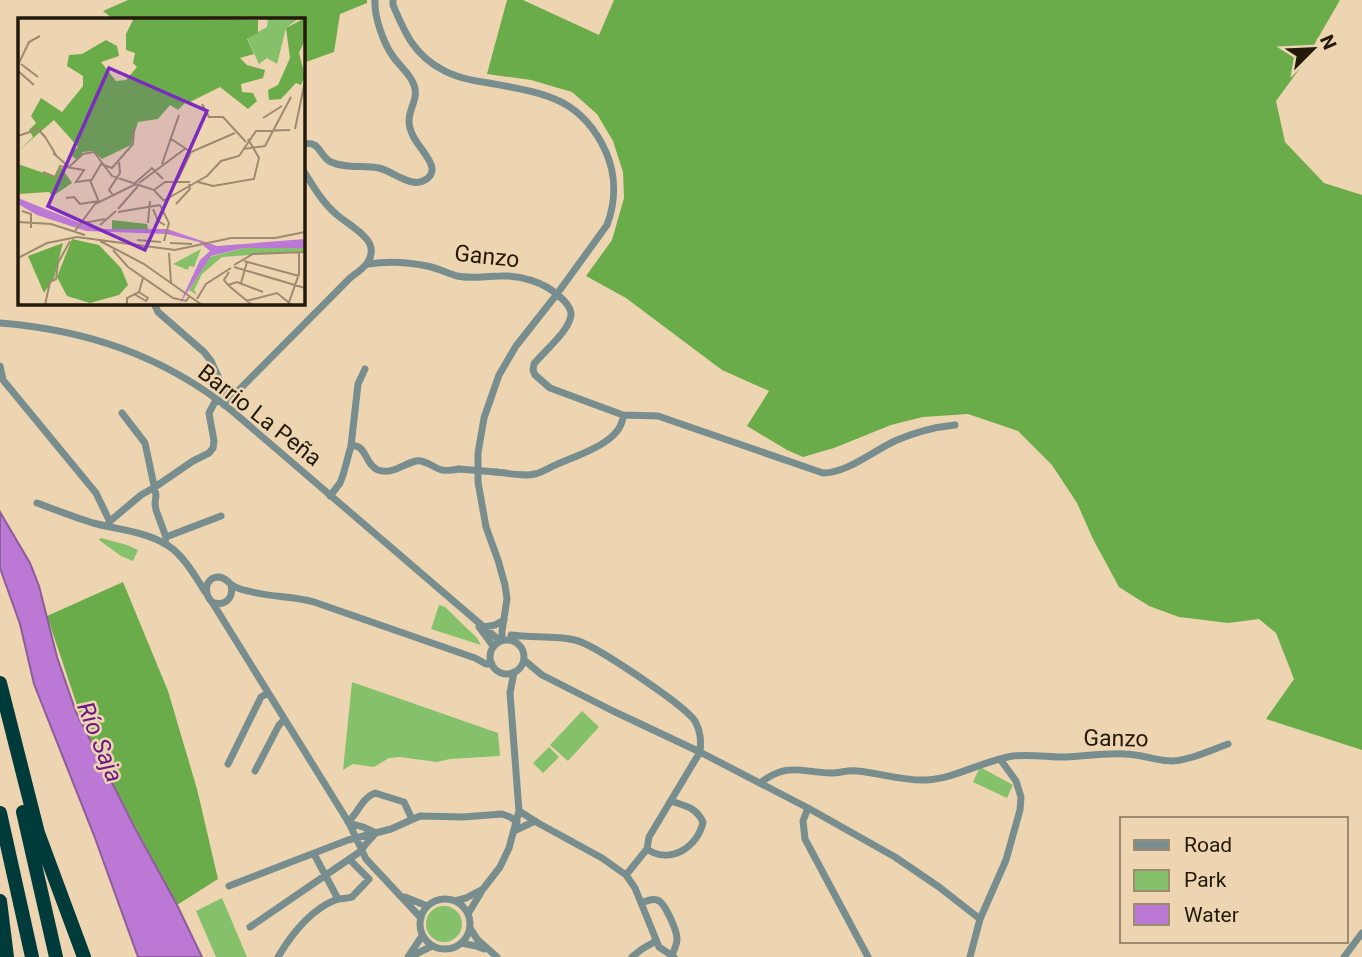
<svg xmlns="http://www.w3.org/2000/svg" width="1362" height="957" font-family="Roboto,sans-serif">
	<rect width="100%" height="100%" fill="#eed5b1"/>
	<path fill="#85c06a" d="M101,538L127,545L138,550L133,561L121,556L99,540Z
		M439,605L445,607L477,638L481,645L431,629Z
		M352,682L498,733L500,756L450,759L437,762L400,757L389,758L374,767L353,764L343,770Z
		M582,711L599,727L568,761L550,745Z
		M549,747L559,757L543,773L533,763Z
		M980,767L1013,785L1007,798L973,782Z
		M222,898L247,957H216L196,911Z
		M426 924a18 18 0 1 1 36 0a18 18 0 1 1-36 0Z"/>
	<path fill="#6aac49" d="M128,0H367V3L340,14L334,52L303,63V19H113L103,11Z
		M507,0H523L599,35L614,0H1340L1303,64L1276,101L1285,142L1324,183L1362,195V750L1266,719L1294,679L1276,633L1259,619L1228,623L1179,617L1149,606L1119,587L1093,539L1077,503L1052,465L1018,431L968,414L923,417L891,425L834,448L803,457L787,450L747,426L769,391L722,370L626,298L586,276L612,240L624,198L623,172L613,141L597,114L572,92L531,80L487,74Z
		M123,582L168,691L197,789L218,879L177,905L87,735L47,616Z"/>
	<path fill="#bc78d5" stroke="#8e5c99" stroke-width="2" d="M0,512L30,563L39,586L57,657L76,712L135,828L177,905L202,957H138L95,838L34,684L20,624L0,568Z"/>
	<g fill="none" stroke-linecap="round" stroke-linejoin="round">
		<path stroke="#788e8e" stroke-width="7" d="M393,0V5C405,33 414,55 443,70C457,78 474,81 489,83C543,93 581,97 606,152C616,175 616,201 607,225L557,294L516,346L499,375L484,418L478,453V482L486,527L498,560L505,585L507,599L502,631V640
			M303,144C321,140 319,157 331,162C346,169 363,165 379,168C391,171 401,180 413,182C421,184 433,178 432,168C430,154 409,140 409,121C409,108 419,98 414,85C410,73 399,66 392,55C383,42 374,16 375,0
			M368,264C387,261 408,262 427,266C437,268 447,273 457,276C472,279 485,276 500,276C520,275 544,282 559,296C565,301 570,306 571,313C572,329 544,351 534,364L533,370L535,375L550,388L623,415L658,416L823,473C848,473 874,450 897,440C916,432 935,427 955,425
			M154,303L158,312L204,352L211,361L229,400
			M0,323C86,330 162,355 231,410L500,641
			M0,366L3,380L96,493L109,520
			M224,405L350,278C360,270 373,263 371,248C370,236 346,223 336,214C322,202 313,186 303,170
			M122,413L145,443L156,495L155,504L156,510L166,537L165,543
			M351,446L358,384L365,369
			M496,472C508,473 523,477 535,474C543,472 552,466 560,463C581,454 623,441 623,415
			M330,496L340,483L343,475L351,446C366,443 365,465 378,470C392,475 403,464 416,461C424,459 434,468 442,470C448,471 454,470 459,469
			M37,503C56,510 74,517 93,523C119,530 153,532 174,550C188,562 196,578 206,593
			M109,522L141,495L155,487L193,461L209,453L213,448L214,441L209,413L216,400
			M166,537L221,516
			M231,585C234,598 225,607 212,602C204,594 204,578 218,577C226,577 227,582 232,585C236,588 243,590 248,591C269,597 293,596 314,602L475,658L486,664H492
			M212,602L349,823L366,859L421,918
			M479,627L493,646
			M484,627L495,625L504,620
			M511,635C532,638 554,635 575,640C594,644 684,705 695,721C701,732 701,741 700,752L649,837L647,849L626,875
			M490 657a17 17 0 1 1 34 0a17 17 0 1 1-34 0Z
			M524,660L542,675L613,711L700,752L808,808L895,857L939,887L980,919
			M228,764L261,697L268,693
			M255,771L279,725L284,720
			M760,783C788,762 799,772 831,773C839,773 848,770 857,771C880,773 903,781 926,780C957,778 982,761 1013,756C1031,754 1048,757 1066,757C1086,756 1105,753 1125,754C1141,754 1157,761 1172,761C1191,760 1211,750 1228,744
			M808,808L803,821L805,839L868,957
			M519,811L538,823L602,858L626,875L635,888L659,947L674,957
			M348,822C358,813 362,798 375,793L404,802L412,819
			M349,823L363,827L376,833
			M514,831L535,821
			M647,849C670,865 698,847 703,822C696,807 685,806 671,801
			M314,854L338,899
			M229,886L348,840L391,829L420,816L463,817L502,814L510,817L517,822
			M405,897L427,906
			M420 924a25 25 0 1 1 50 0a25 25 0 1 1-50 0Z
			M455,901L466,898L483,889
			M641,903C646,901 652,898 657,900C665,902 677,931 677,939C677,945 674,950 672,955
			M468,914L483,889L500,867L509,848L519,811L510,693L514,672
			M250,927L361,851L365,845L375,834
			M470,928L477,939L497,957
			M461,943L476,946L484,949
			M278,957C291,935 311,910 335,900C340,898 346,899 352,897L369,879L349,859
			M408,957L422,936
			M410,957L432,946
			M632,957L642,949L656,941
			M970,957L980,919L1006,860L1020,810L1021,797L1016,781L1000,759
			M1344,957L1362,933"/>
		<path stroke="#003b3c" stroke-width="14" d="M0,683L38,833L84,957
			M23,812L56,957
			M0,813L32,957
			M0,901L7,957"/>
		<path stroke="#788e8e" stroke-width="7" d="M459,469L496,472"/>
	</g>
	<g text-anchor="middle" stroke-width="5" stroke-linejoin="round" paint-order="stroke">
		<g font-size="23" fill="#231a0c" stroke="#eed5b1">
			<text transform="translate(487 256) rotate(6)" y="8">Ganzo</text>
			<text transform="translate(260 415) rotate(38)" y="8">Barrio La Peña</text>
			<text transform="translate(1116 738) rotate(1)" y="8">Ganzo</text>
		</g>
		<g font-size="24" font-style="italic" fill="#6d1688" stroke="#eed5b1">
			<text transform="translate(100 742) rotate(68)" y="8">Río Saja</text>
		</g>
	</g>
	<g transform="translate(18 18)">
		<rect width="287" height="287" fill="#eed5b1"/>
		<path d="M250,0H281L268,10L259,46L249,40L241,46L229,20L249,9ZM287,229V233L204,239L184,256L176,272L179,277L171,272L192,239L226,230ZM183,231L176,249L171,248L170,252L155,246Z" fill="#85c06a"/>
		<path d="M116,0L240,2V15L229,21L236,36L222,40L229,47L247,52L245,60L223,66L224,74L235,75L239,83L230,91L202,69L172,84L162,79L168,84L160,92L152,87L140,101L120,104L113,127L84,141L75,133L65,134L59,142L52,136L60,129L36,102L0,133L15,119L11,112L18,105L13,98L23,80L44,94L65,68V58L49,48L51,37L64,36L88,22L99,28L101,38L83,44L98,63L108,62L119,49L115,45L117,35L108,32V16ZM287,0L286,24L281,35L287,58L283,67L278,65L263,81L251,82L250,72L260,67L272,40L268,10ZM0,146L37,159L43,149L54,165L35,178L31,174L0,176ZM94,202L129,206L130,211H94ZM54,221L81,227L103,250L110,267L101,277L72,285L49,278L39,259ZM45,225L36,260L26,275L10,238Z" fill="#6aac49"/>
		<path d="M0,180L77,211H149L199,228L287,221V230H226L193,238L161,287L182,242L192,233L181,224L149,216L68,213L19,197L0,186Z" fill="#bc78d5"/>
		<path fill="none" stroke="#9d8a6f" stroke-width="2" d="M3,46L20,59M0,47L11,24L22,18M0,53L16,67M184,86L191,99H205L228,124M245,100L264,88M277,111L287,63M26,117L38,137M0,118L20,111L27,119M153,121L173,134M225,131L247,128L273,79M35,135L51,149L65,136L76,134L94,158L136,172L146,183M144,146L161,97M25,154L37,159L42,148L66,152L58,164L72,162L81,184M160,161L173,134L217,115M73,163L83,146L94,150L115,126L116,110M180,164L195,168L236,161L241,140L230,121M117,165L134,150L145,161M121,165L168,130M136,172L147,164H172M95,177L91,172L102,155L101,144M48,180L56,179L62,186L81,183M145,183L189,158L203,143L221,138L238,113L272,112M158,186L172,171L171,166M142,187L151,205L146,223M100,191L120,168M135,191L140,203L147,207M4,193L13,196V210M100,194L142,187M0,204L33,206L67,217M66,205L87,201M130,205L132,183M82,207L98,193M57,213L77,186L118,166M119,222L143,224M82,223L126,246L184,287M152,225L174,226M95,232L110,249L155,280L168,283L172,278M151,235L153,265M0,240L29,225L59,219L157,232L213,220H257L287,214M226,243L281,258M216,247L235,236L287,234M216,249L287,270M211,254L206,262L210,267L219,264L245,274M223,265L229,244M211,268L234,287M116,276L128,283L130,280L121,274M179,281L188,266L213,250M228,283L259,275L274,287M27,287L32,264L38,261L40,245L52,223M109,287V280L121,274L125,260M270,287L281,256V235"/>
		<path fill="#7b2cbf" fill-opacity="0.15" stroke="#7b2cbf" stroke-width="3.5" d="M91,50L189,93L127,232L30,188Z"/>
		<rect width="287" height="287" fill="none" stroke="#231a0c" stroke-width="3.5"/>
	</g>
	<rect x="1120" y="817" width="228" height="126" fill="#eed5b1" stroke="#9d8a6f" stroke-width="2"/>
	<rect x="1134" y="840" width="35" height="10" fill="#788e8e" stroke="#9d8a6f" stroke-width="2"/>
	<text x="1184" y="852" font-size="21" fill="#231a0c">Road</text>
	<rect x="1134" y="870" width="35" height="21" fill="#85c06a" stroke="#9d8a6f" stroke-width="2"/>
	<text x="1184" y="887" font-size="21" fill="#231a0c">Park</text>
	<rect x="1134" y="904" width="35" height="21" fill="#bc78d5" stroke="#9d8a6f" stroke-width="2"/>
	<text x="1184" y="922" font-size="21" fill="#231a0c">Water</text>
	<g transform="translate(1313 49) rotate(66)" stroke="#eed5b1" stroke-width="5" paint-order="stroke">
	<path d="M0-5L12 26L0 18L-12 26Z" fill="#231a0c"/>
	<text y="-10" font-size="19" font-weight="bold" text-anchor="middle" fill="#231a0c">N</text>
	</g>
</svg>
